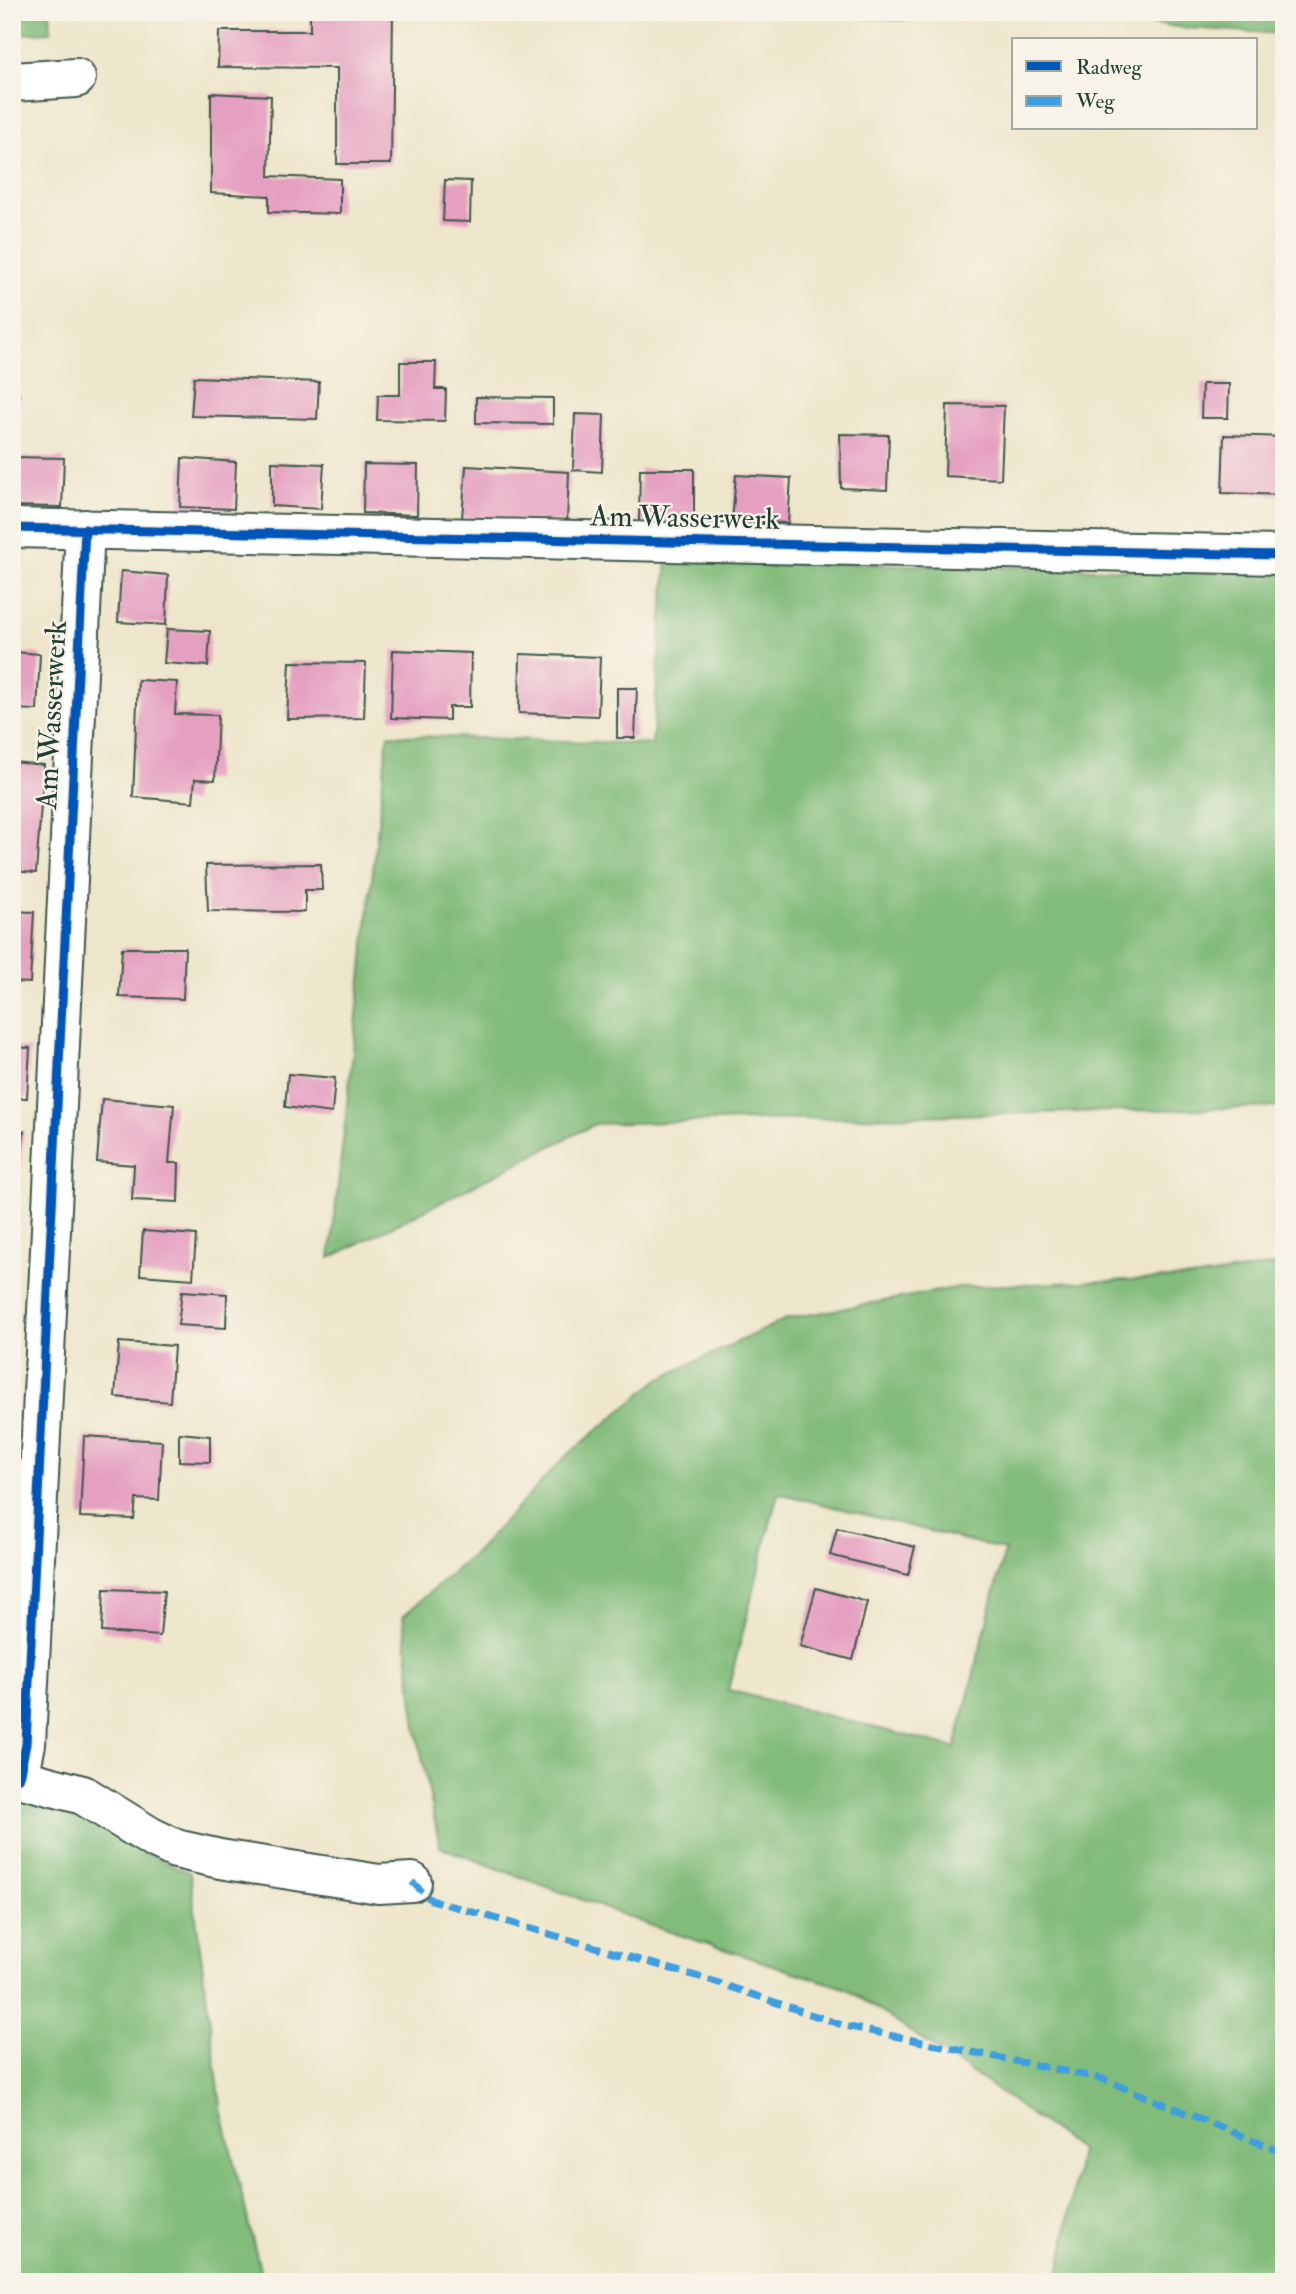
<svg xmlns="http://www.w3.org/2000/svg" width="1296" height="2294" font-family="'IM FELL Double Pica',serif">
	<rect width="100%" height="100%" fill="#f7f3e8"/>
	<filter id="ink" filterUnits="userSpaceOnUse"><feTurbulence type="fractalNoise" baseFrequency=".0143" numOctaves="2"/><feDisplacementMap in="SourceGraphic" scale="14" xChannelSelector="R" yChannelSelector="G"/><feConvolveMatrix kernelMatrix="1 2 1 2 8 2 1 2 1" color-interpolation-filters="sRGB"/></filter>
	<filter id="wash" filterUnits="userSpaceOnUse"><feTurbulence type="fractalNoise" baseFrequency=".00686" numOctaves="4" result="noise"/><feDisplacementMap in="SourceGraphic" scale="28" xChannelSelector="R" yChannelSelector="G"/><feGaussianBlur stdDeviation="1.57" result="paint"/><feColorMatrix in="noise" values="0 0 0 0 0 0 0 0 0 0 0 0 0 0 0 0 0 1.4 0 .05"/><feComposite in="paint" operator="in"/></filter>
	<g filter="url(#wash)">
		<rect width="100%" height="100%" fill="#eee6cb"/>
		<path fill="#82bc7a" stroke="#507c57" stroke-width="2" fill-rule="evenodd" d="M12,12H50L51,32L12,34Z
			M805,12H965L898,20Z
			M1057,12H1284V34L1186,28Z
			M667,560L1284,573V1107L595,1124L330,1258L388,735L652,744Z
			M1284,1264V2282H1058L1080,2150L984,2081L847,1989L655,1927L440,1847L416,1727L403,1616L474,1554L564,1458L659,1379L786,1319L960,1287L1198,1277ZM778,1493L1005,1550L955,1748L728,1690Z
			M58,1791L127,1844L190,1873L222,2113L263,2282H12V1796Z"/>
		<g id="blocks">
			<path fill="#e59fc0" d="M310,12H393L391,164H337V68L218,67L219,31H310Z
				M211,93L271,96L269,176L340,179V214L269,212V196L211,193Z
				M445,180L471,181L470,222L443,221Z
				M400,362H436L435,389H446L445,421L377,420L378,395H400Z
				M194,377L319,382L317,419L191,416Z
				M1202,384H1229L1228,418H1201Z
				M12,393H19L18,416L12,415Z
				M476,397L553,398V424L476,423Z
				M947,405L1004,406L1001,479L945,476Z
				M575,414L604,415L602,472L573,470Z
				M840,434L889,435L887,490L841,488Z
				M1224,435L1284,437V495L1222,493Z
				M12,457L64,458L62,507L12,506Z
				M182,458L236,462L234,509L180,507Z
				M272,462L324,464L321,509L272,506Z
				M364,464L418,465L417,515L363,513Z
				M466,466L569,472L567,522L462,518Z
				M640,469H694V522H639Z
				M736,475L791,478L788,523L732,521Z
				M121,571L168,575L166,625L118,622Z
				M167,629L210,631L208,666L164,663Z
				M393,650L471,653L470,707H449V720L391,718Z
				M12,652L40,654L37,710L12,709Z
				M520,654L600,657L598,716L519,713Z
				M290,662L366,663L364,718L287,719Z
				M138,680L177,682L175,714L218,715L215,780L195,779L193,802L133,797Z
				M617,688H637L635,738H617Z
				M12,762L44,765L36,873L12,871Z
				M321,864L322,890H305V912L208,911L206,865Z
				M12,911L34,912L30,983L12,982Z
				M122,948H185L183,999L119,997Z
				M12,1047L30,1048L27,1098H12Z
				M288,1074L335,1078L332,1113L285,1107Z
				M102,1099L174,1105L169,1163H179L178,1202L132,1200L134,1165L97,1162Z
				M12,1130L24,1131L18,1190H12Z
				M143,1231L196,1235L193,1279L140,1275Z
				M182,1291L227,1294L226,1328L178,1325Z
				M119,1342L174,1346L170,1402L115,1397Z
				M179,1433L210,1436V1462L179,1461Z
				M84,1436L162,1441L159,1500L136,1499L134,1519L80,1517Z
				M837,1528L915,1547L908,1575L830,1555Z
				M816,1588L867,1602L853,1660L800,1646Z
				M104,1589L164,1591L160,1636L102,1632Z"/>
		</g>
	</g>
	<g filter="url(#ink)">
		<use href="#blocks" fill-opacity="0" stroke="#3e564b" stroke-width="2"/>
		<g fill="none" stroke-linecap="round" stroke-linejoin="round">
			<defs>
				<path id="minor" d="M12,82L76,78
					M12,528L1284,555
					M12,1776L19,1778L26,1744L85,529
					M19,1778L83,1795L151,1837L176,1849L220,1859L379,1884L412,1882"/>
			</defs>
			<use href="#minor" stroke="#3e564b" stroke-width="42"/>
			<use href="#minor" stroke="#fff" stroke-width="38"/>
			<path stroke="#3c9ee2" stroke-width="7" stroke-dasharray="14 7" stroke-linecap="butt" d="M412,1882L431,1900L710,1980L845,2026L1103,2079L1284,2153"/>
			<defs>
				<path id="cycleway" d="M12,528L1284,555
					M12,1776L19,1778L26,1744L85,529"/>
			</defs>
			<use href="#cycleway" stroke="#f7f3e8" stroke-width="13"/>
			<use href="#cycleway" stroke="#0057b8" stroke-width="9"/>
		</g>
	</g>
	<g text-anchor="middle" stroke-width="5" stroke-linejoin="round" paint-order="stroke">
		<g font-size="30" fill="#1f3d34" stroke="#f7f3e8">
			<text transform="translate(685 517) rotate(1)" y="10">Am Wasserwerk</text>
			<text transform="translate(51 715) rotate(-87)" y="10">Am Wasserwerk</text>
		</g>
	</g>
	<rect width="1296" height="2294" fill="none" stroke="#f7f3e8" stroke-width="42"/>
	<rect x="1012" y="38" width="245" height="91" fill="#f7f3e8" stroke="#a1aaa0" stroke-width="2"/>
	<rect x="1026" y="61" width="35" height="10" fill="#0057b8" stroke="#a1aaa0" stroke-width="2"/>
	<text x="1076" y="74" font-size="21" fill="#1f3d34">Radweg</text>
	<rect x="1026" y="96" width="35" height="10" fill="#3c9ee2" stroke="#a1aaa0" stroke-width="2"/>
	<text x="1076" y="108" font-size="21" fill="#1f3d34">Weg</text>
</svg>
